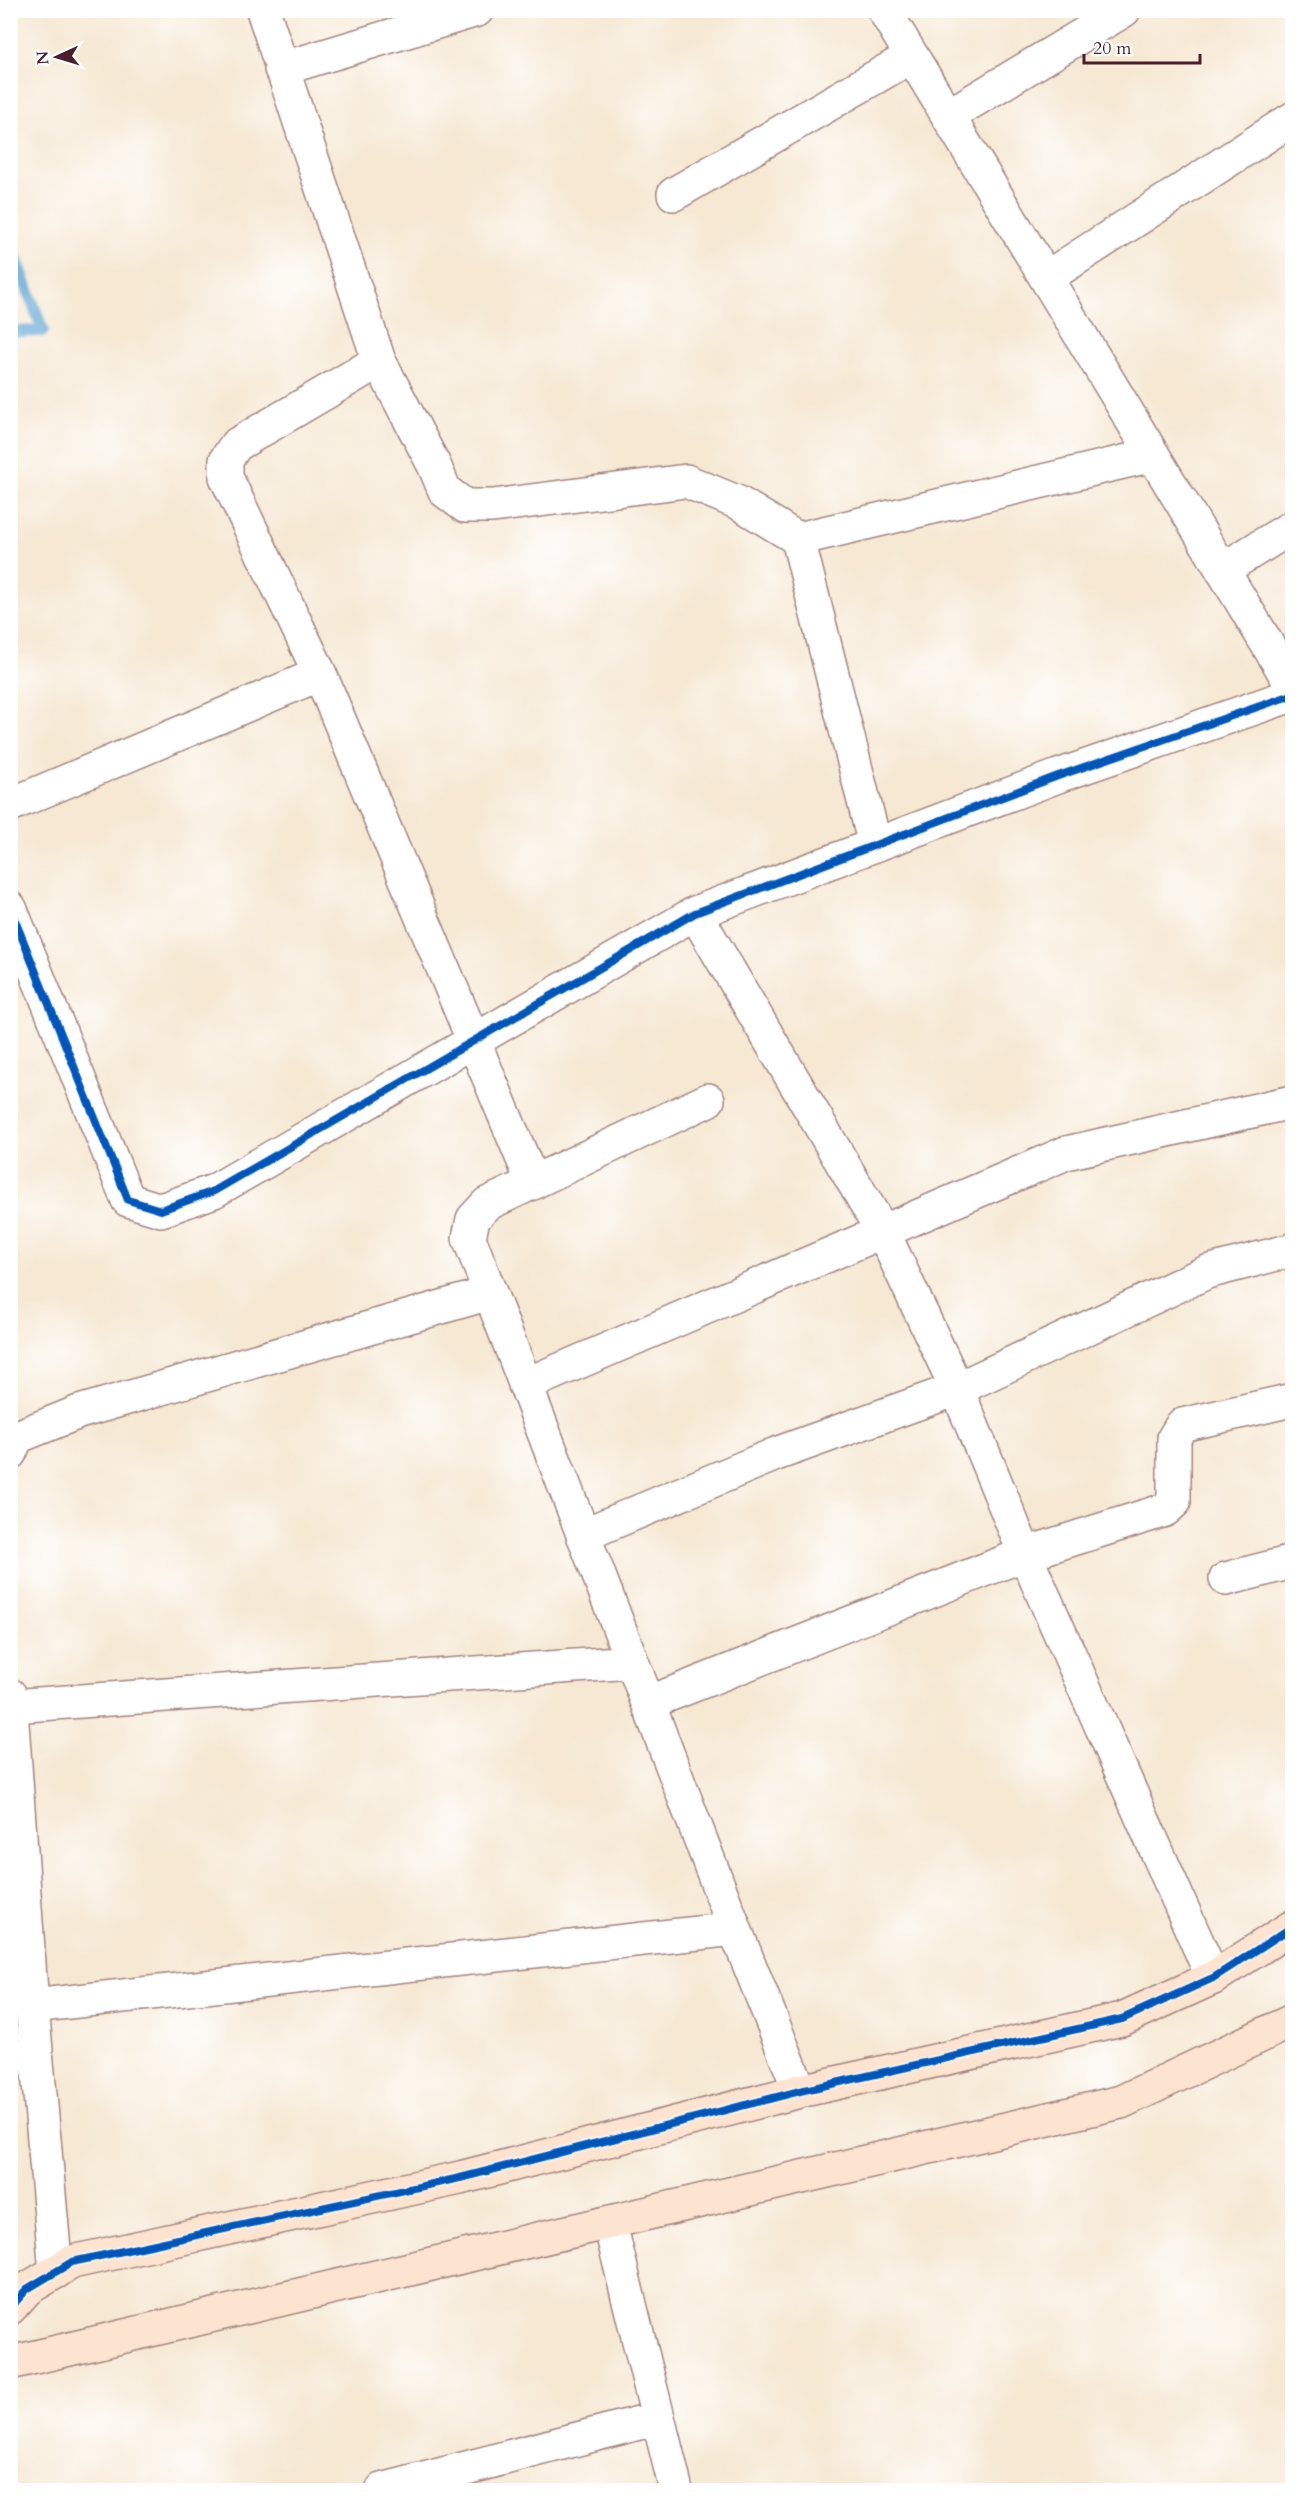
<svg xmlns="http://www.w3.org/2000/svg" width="1303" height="2501" font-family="Cardo,serif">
	<rect width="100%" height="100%" fill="#fff"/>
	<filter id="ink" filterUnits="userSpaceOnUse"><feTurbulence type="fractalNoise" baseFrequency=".0167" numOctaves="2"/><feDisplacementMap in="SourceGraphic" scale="12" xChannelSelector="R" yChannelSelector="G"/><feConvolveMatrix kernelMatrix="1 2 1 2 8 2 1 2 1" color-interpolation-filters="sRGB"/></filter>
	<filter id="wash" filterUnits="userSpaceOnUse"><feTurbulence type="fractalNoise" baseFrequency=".008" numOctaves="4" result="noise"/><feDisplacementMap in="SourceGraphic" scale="24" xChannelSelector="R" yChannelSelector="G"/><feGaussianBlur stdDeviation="1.35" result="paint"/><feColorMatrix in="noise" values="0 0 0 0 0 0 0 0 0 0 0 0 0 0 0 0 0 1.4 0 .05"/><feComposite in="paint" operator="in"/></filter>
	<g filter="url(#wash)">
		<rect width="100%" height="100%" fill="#f6e8d3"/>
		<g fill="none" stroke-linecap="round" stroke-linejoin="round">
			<path stroke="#5ca3d2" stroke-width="12" d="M10,241L43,331L10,332"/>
		</g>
	</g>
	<g filter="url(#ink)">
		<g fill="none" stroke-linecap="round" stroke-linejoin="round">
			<defs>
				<path id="street" d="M263,10L379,361L434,465L445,491L465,506H493L686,481L739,503L798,539L1153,455
					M884,10L1292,685
					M281,69L477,10
					M948,116L1124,10
					M674,194L912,56
					M1046,278L1292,119
					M379,361L236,445L226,460V477L320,674L533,1183
					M798,539L875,845
					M1222,570L1292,527
					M10,805L320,674
					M10,908L128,1200L161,1210L214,1191L695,913L1058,776L1292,695
					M695,913L883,1232L957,1389L1025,1554L1213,1978
					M708,1100L487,1204L473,1219L469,1238L735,1929L800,2091
					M525,1385L1066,1153L1292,1102
					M10,1453L17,1437L79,1412L490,1293
					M583,1535L776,1454L957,1389L1207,1272L1292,1250
					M1226,1579L1292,1562
					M10,1695L32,2006L56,2272
					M648,1703L1025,1554L1165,1510L1174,1502V1438L1182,1425L1292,1400
					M11,1706L632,1662
					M32,2006L735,1929
					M610,2224L676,2490
					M382,2490L658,2418"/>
				<path id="secondary" d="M10,2308L27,2289L72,2262L460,2178L800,2091L1122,2019L1213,1978L1292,1927
					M10,2363L1121,2102L1292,2021"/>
			</defs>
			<use href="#street" stroke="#a0847f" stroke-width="36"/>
			<use href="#secondary" stroke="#a0847f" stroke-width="36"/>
			<use href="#street" stroke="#fff" stroke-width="33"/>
			<use href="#secondary" stroke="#fde4d1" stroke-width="33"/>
			<defs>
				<path id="cycleway" d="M10,908L128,1200L161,1210L214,1191L695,913L1058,776L1292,695
					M10,2308L27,2289L72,2262L460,2178L800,2091L1122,2019L1213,1978L1292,1927"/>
			</defs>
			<use href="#cycleway" stroke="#fff" stroke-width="11"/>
			<use href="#cycleway" stroke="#0057b8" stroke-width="8"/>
		</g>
	</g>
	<rect width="1303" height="2501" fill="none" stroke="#fff" stroke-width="36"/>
	<g transform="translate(57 57) rotate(266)" stroke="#ffffff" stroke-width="4.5" paint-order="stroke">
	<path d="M0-4.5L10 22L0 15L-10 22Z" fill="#4a1f2b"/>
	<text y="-9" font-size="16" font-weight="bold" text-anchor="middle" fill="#4a1f2b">N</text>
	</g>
	<path d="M1084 54v9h116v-9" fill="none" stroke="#4a1f2b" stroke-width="3"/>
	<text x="1093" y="54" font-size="18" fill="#4a1f2b" stroke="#ffffff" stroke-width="4.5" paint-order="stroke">20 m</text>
</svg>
